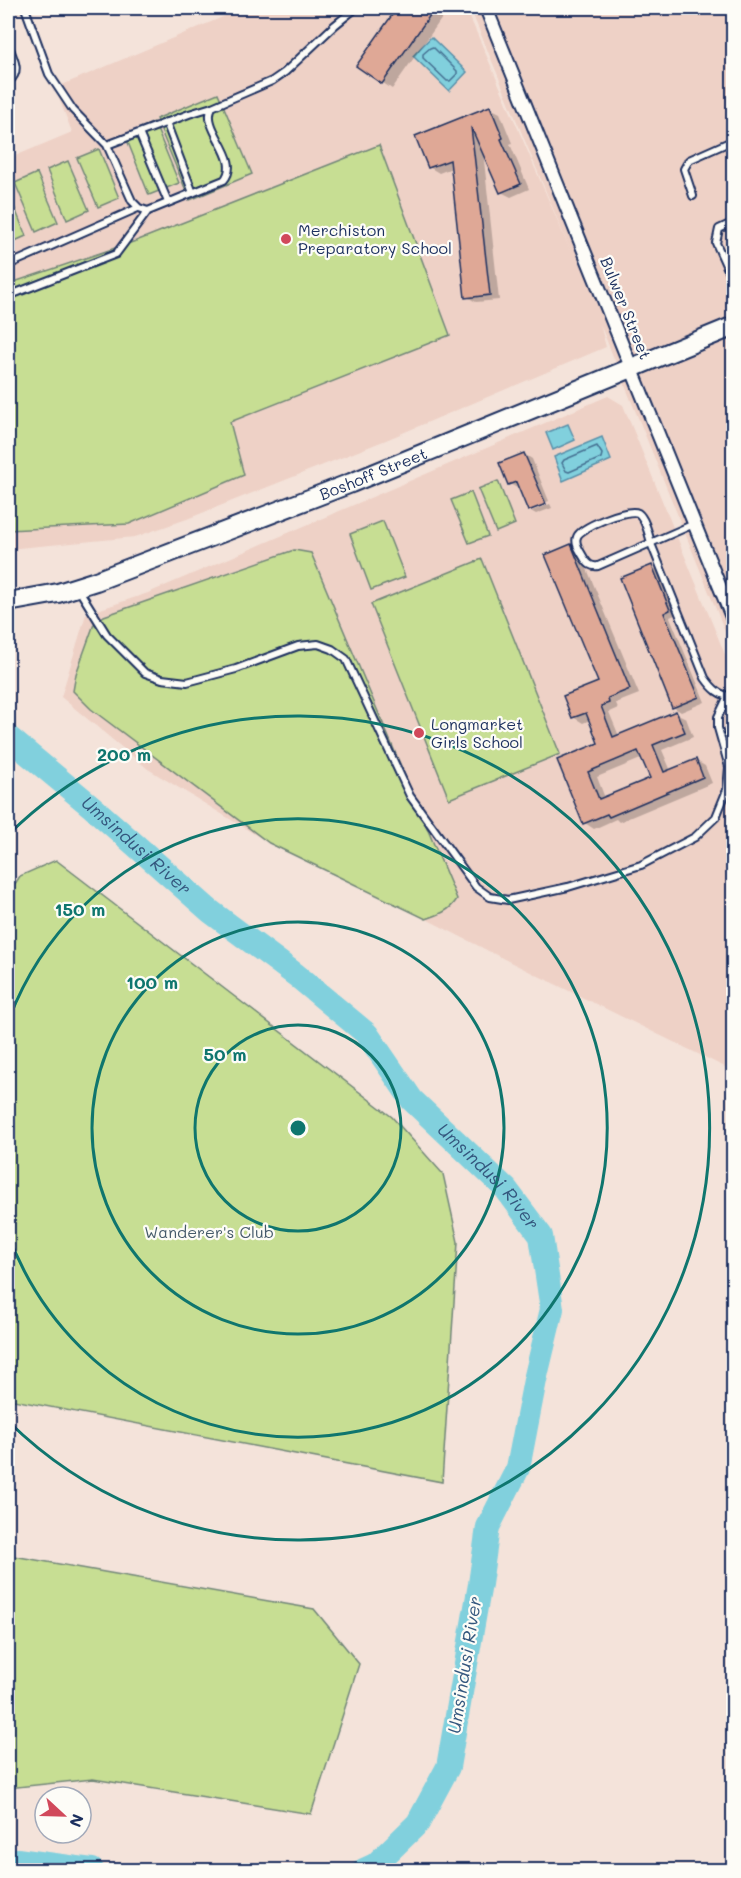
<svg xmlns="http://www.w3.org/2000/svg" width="741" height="1878" font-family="Mali,sans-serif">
	<rect width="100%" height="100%" fill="#f4e3da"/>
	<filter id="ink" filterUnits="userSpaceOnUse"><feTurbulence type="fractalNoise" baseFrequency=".0167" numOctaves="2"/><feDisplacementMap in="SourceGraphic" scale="12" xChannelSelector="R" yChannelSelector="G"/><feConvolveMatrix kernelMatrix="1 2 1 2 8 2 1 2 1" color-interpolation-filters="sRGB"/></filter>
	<g filter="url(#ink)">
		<path fill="#eed1c6" d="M244,8H466L571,252L470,8H733V651L600,324L606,347L386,440L187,519L135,537L8,549V159L72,132L55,88Z
			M608,396L623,405L733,674V1071L512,963L389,900L269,843L148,769L61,697L86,614L148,593Z"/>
		<path fill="#c7de93" stroke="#718678" stroke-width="1.5" d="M218,93L252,174L190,200L156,119Z
			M154,122L179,183L149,195L125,135Z
			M379,145L450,335L230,422L244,475L129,524L8,530V284L136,241Z
			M99,149L119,198L98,207L77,158Z
			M68,161L89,210L67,220L47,170Z
			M37,173L58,222L36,232L15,183Z
			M8,191L26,236L8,244Z
			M498,481L515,524L496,532L478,489Z
			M471,492L488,536L469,543L451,500Z
			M383,521L405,577L371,590L350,534Z
			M294,550L311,553L457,899C450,911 438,915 426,919L269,843L91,709L73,691L76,674L94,624L104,616Z
			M482,559L560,754L449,799L371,604Z
			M56,860L392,1117L443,1174L458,1242L442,1482L8,1399V895L20,876Z
			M8,1555L314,1609L359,1664L311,1814L93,1779L8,1788Z"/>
		<path fill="#81d0dd" stroke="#5890aa" stroke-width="1.5" d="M431,37L467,72L449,91L413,56Z
			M568,424L575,440L553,450L546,433Z
			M602,437L611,460L563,481L554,457Z"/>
		<path fill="#0003" fill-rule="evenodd" d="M399,8H449L392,89L358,66Z
			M490,108L500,113L512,143L510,144L529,189L511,197L501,192L483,151L499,300L476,302L467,297L452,168L439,173L429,167Z
			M524,454L532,459L549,501L532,508V511L550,504L552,508L536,514L529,510L520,487L517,488L510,484Z
			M571,546L580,552L639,694L616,703L618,708L609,712L619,736L676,713L686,718L693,737L662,750L671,771L695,760L705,766L712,783L619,822L616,819L594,829L585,823L559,761L600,744L590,720L583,723L573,717L600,683ZM643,758L652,779L605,798L597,777Z
			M652,567L659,571L677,614L670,617L705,702L681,712L673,707Z"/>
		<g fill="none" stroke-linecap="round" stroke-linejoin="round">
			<path stroke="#446f91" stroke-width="1.5" d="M433,47L457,71V74L450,81H447L423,58V54L430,48Z
				M597,446L602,454L601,458L569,472L566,471L562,463L564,460Z"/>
			<g stroke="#81d0dd" stroke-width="24">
				<path id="s1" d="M8,737L91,806L210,911L296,975L367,1034L412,1100L506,1189L541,1236L552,1309L535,1380L518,1468L488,1527L480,1584L448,1767L418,1823L375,1865L364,1870"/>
				<path d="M8,1862L17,1860L92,1870"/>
			</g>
		</g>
		<path fill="#dfa896" stroke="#1b2f5e" stroke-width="1.5" fill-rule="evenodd" d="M397,8H435L382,84L356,66Z
			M490,106L503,138L501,139L521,184L500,193L471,127L490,295L465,298L450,160L428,168L415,136Z
			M524,453L546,504L528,511L516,482L508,485L499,463Z
			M571,544L630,689L608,698L609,703L601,706L613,737L676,711L685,732L653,745L664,772L696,759L703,777L609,817L607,814L583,824L557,760L598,743L586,713L572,718L563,696L598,682L545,555ZM638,751L650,778L599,799L588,772Z
			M652,565L670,610L664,613L699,697L672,708L620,578Z"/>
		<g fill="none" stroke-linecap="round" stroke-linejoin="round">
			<defs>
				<path id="service" d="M25,8L49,74L73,110L107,145L132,201L139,208L148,211
					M166,122L193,193
					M139,133L168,202
					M107,145L189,114L212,107
					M693,196L684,169L689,160L734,140
					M734,222L719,229L716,243L734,283
					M8,265L138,208
					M8,296L116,254L148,211L224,180C243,158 200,129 212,107L272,81L285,72L335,25L356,8
					M694,524L598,566C591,567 588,564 584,558C581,552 574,544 577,537C580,527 628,508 638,513C646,519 649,537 652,546C670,590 687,634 705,678C712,688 720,697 734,696
					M79,590L107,635L145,673L162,679L187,682L236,669L298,646L318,644L332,649L346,659L410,796L476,887L490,897L508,900L568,887L641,865L695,837L716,817L727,790L729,767L718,728V717L728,696"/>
				<path id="minor" d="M486,8L734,622
					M8,52C11,61 17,70 8,78"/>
				<g id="secondary">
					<path id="s2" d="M8,602L58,593L96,581L351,483L734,326"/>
				</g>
			</defs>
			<use href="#service" stroke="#1b2f5e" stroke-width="10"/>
			<use href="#minor" stroke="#1b2f5e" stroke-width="16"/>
			<use href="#secondary" stroke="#1b2f5e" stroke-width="22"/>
			<use href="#service" stroke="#fdfcf7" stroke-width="6"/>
			<use href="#minor" stroke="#fdfcf7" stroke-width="12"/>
			<use href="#secondary" stroke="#fdfcf7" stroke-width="18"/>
		</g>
	</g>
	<g fill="none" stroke="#0f766e" stroke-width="3">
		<circle cx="298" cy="1128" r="103"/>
		<circle cx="298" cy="1128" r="206"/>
		<path d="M8 1022A309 309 0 1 1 8 1234"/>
		<path d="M9 834A412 412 0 1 1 9 1422"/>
	</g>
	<g fill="#d1495b" stroke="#fdfcf7" stroke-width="2">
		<circle cx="286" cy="239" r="6"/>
		<circle cx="419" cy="733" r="6"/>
	</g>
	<g text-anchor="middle" stroke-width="4.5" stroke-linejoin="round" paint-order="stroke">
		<g font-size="16" fill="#1b2f5e" stroke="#fdfcf7" text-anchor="start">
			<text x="298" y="236">Merchiston<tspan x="298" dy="18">Preparatory School</tspan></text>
			<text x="431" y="730">Longmarket<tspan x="431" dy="18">Girls School</tspan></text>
		</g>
		<g font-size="16" fill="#1b2f5e" stroke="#fdfcf7">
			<text transform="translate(626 308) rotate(68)" y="6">Bulwer Street</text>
			<text dy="6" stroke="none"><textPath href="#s2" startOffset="388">Boshoff Street</textPath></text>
		</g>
		<g font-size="16" fill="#465b6b" stroke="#fdfcf7">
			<text x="209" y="1238">Wanderer's Club</text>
		</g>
		<g font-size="18" font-style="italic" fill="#34577e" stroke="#fdfcf7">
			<text dy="6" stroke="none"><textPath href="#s1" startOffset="168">Umsindusi River</textPath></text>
			<text dy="6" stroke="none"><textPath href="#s1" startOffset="654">Umsindusi River</textPath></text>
			<text transform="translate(465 1665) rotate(-81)" y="6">Umsindusi River</text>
		</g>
	</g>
	<circle cx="298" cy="1128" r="9" fill="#0f766e" stroke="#fdfcf7" stroke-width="3"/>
	<g font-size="18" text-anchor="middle" font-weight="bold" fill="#0f766e" stroke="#fdfcf7" stroke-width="4.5" stroke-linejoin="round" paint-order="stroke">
		<text x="124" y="761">200 m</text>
		<text x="80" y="916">150 m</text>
		<text x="152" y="989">100 m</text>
		<text x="225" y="1061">50 m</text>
	</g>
	<rect width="741" height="1878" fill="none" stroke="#fdfcf7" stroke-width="30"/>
	<rect x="15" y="15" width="711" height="1848" fill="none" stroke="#1b2f5e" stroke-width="2" filter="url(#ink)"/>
	<g transform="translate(63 1815) rotate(112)"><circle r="28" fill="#fdfcf7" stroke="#a3aaba" stroke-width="1.5"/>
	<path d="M0-4.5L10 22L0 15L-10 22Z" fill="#d1495b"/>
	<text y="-9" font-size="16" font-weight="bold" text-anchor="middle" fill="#1b2f5e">N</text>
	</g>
</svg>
